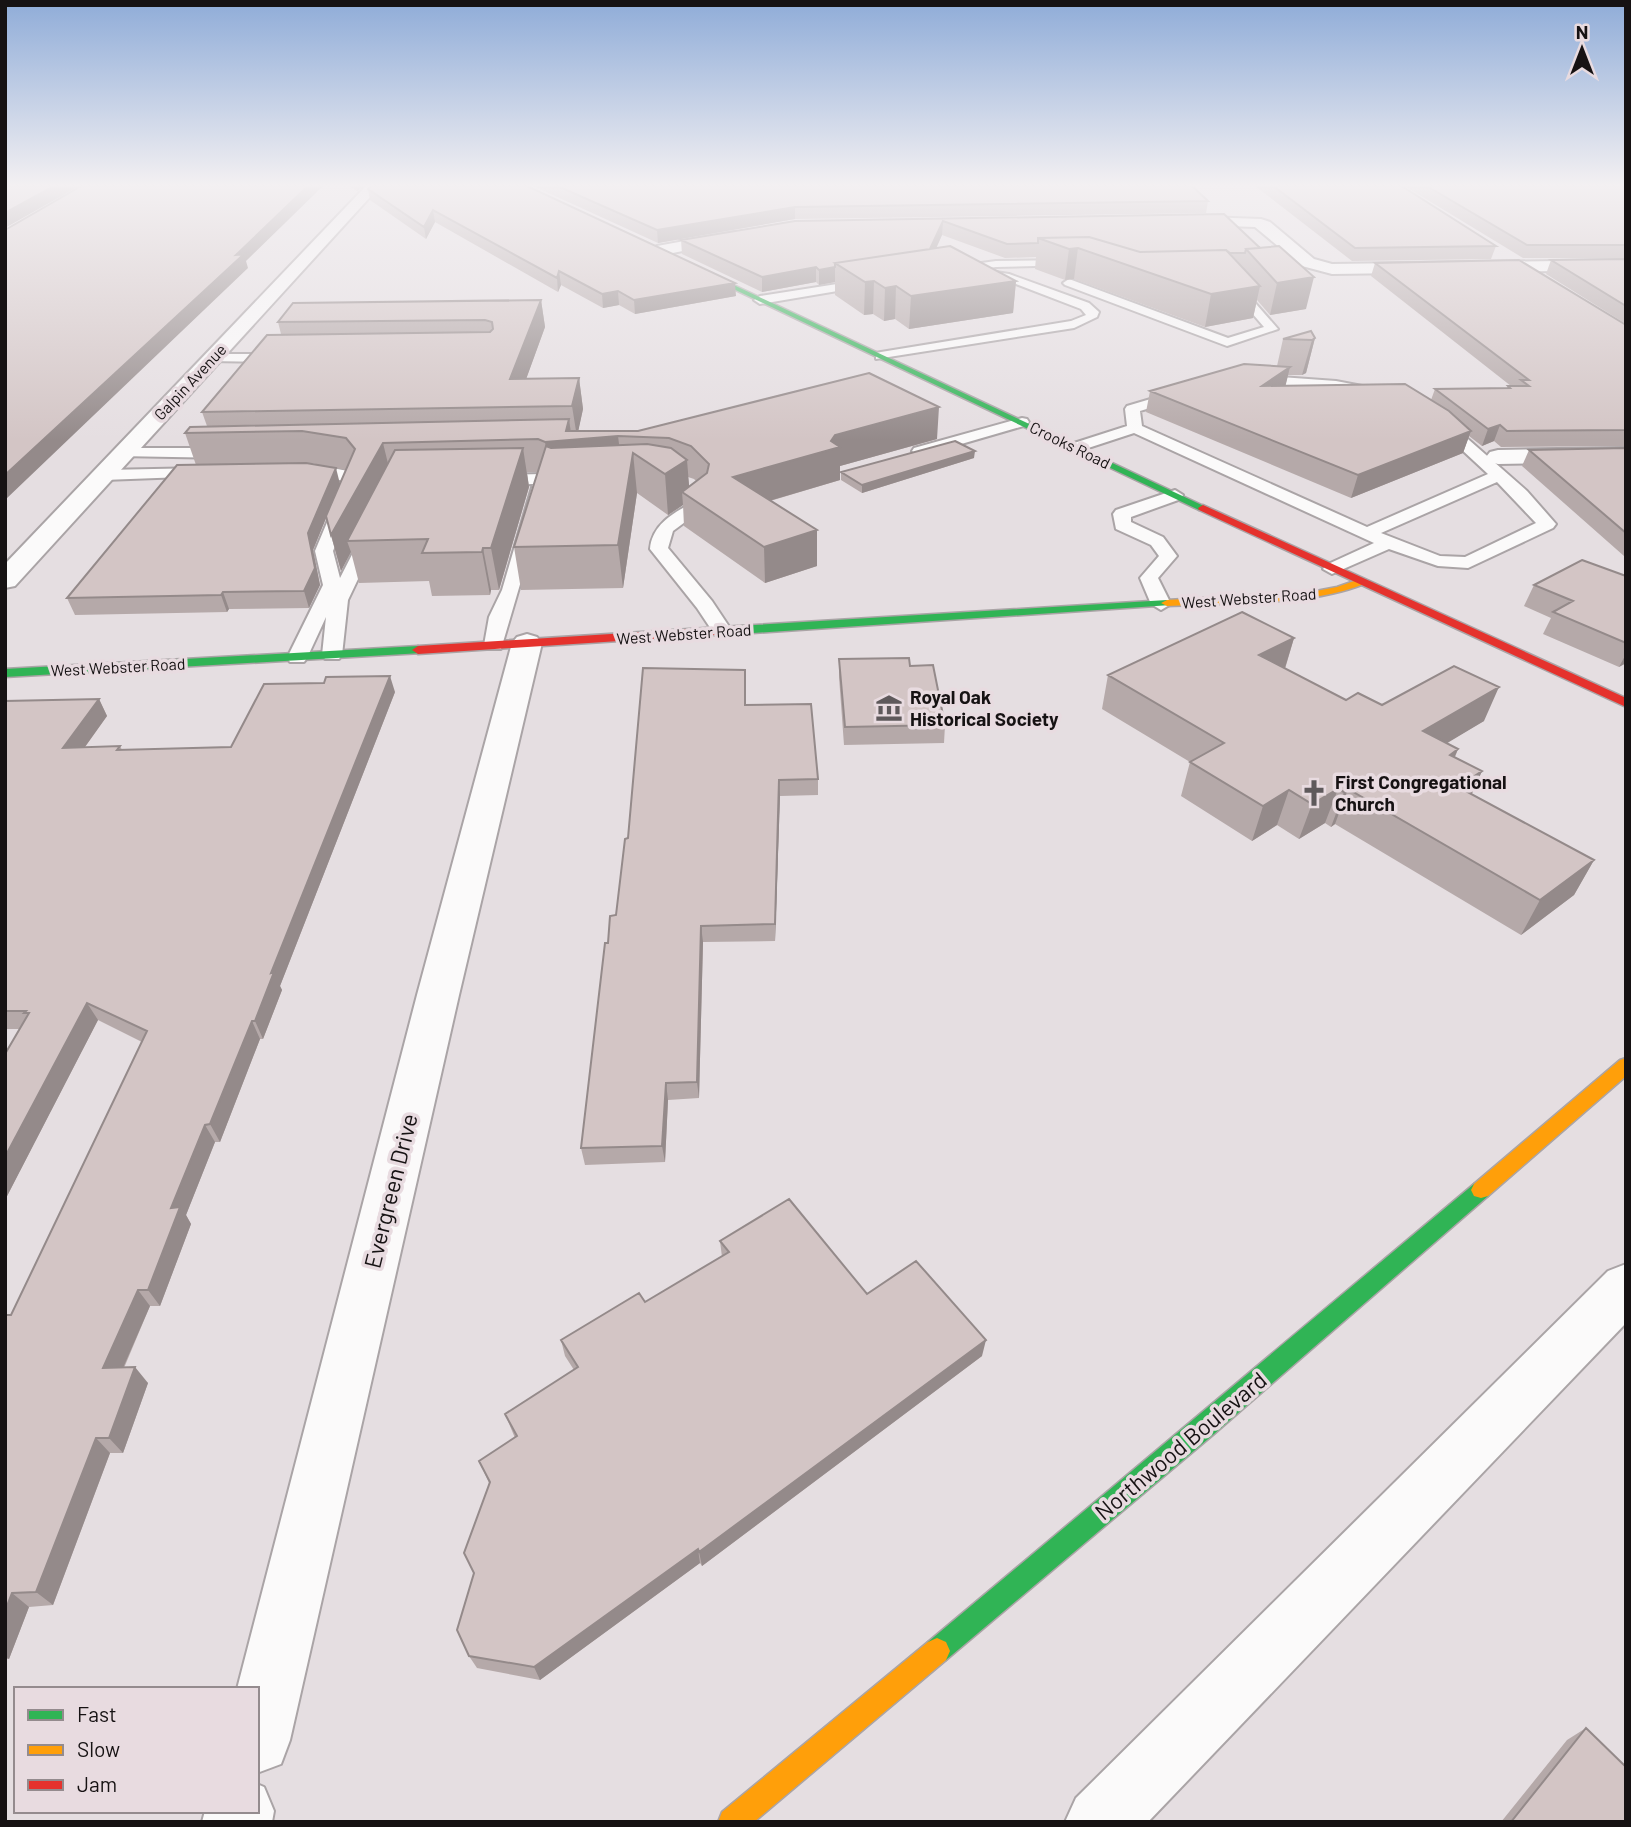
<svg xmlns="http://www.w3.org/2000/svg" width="1631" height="1827" font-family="Barlow,sans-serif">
	<rect width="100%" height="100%" fill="#e5dee1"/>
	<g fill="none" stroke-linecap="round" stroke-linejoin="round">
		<defs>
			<path id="lane" d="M1071,260L1075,261V265L996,267L952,273L946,270L952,267L996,261Z
				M989,271L1009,274L1089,303L1099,312L1097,317L1074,328L876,359V353L881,352L1071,321L1086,315L1081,309L1003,279L985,276L983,274Z
				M869,279L873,281V285L760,304L754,300L760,296Z
				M1069,279L1228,338L1264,327L1226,283L1232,279L1236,281L1278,329L1227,346L1065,285L1063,283Z
				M213,354H281L288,358L281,362L208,361L206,358Z
				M1252,375L1336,381L1378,389L1380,392L1373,396L1336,389L1247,382L1245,379Z
				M1181,390L1188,394L1186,397L1140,411L1142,426L1367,527L1488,474L1434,424L1432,421L1434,418H1444L1527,491L1556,524L1553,528L1468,568L1438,566L1389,549L1332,574L1323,569L1326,565L1374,543L1134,433L1076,452L1068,447L1071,444L1127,426L1125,409L1127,406ZM1497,482L1536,523L1465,557L1440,556L1381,533Z
				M1022,418L1027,419L1029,422L1027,425L920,456L912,451L914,448Z
				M124,448H227L235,453L227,458L118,456L116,453L118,450Z
				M322,466L348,471L361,481L333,551L340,578L364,531L370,530L379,535L348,600L342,655L339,659H325L322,655L326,617L307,658L304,662H290L287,658L323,585L315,551L344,482C329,473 306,483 294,472L302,467Z
				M204,468L210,470L212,473L210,476L104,480L96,475L104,470Z
				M543,474L551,479L501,649H487L484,645L489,617L502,590L533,484L495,485L487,480L495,475Z
				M695,487C704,489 710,496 708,505L673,531L668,548L712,601L732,631L729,635H715L697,608L650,549C652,525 673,513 692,503L687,492Z
				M1175,490L1183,495L1181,499L1131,517V522L1163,537L1177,556L1158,578L1171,604L1161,610L1151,604L1140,578L1159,556L1151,545L1116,529L1113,514L1116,510Z"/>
			<path id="street" d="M367,185H381L15,586L5,588V564Z
				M1178,216L1261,219L1270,222L1314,259L1332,264L1626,260V270L1332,274L1302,266L1255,227L1173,224L1170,221Z
				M734,232L740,234L742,237L740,240L657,256L649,251L657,246Z
				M1626,448V462L1498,464L1490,462L1486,457L1490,452L1498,450Z
				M527,634L537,637L542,643L459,995L290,1740L281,1764L257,1773V1689H237L417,995L512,643L517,637Z
				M1626,1264V1323L1148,1822H1065L1076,1798L1608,1271Z
				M257,1784L264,1787L274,1811L272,1822H202L205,1811H257Z"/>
			<path id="fast" d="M687,265H691L1208,508L1199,510L687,267Z
				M1167,600L1171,601V605L738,634L732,630L738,626Z
				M418,646L424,650L422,653L5,677V669Z
				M1481,1182L1488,1184L1491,1190L1488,1196L1214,1434L946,1660L937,1664L928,1660L924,1651L928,1642L1474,1184Z"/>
			<path id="slow" d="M1360,579L1366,582L1364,584C1310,606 1226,603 1167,606L1161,603L1167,600L1316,591L1337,587Z
				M1626,1058V1076L1488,1196L1481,1198L1474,1196L1471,1190L1474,1184L1620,1060Z
				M937,1638L946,1642L950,1651L946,1660L754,1822H718L722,1812L928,1642Z"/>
			<path id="jam" d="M1203,505L1626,698V707L1199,510L1198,508Z
				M738,626L742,627V633L418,654L412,650L418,646Z"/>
		</defs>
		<use href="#lane" stroke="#aaa4a6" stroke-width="4"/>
		<use href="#street" stroke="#aaa4a6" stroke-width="4"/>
		<use href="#fast" stroke="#aaa4a6" stroke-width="3"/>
		<use href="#slow" stroke="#aaa4a6" stroke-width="3"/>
		<use href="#jam" stroke="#aaa4a6" stroke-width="3"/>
		<use href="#lane" fill="#fbfafa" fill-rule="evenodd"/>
		<use href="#street" fill="#fbfafa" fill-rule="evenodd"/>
		<use href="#fast" fill="#30b455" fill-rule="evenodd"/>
		<use href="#slow" fill="#ff9f0a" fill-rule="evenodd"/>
		<use href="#jam" fill="#e5322d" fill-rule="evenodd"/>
	</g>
	<path fill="#b5a9a9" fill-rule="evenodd" d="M347,185H365L357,191Z
		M531,185H1192L1208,201L1206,213L795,219L658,243Z
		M1254,185H1400L1496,246L1491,259L1352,261Z
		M1403,185H1626V258H1523Z
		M368,189L736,296L635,314L619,305L603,308L561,285L558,292L435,222L426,239L370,200Z
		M1224,214L1306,309L1270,315L1257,300L1253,318L1205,327L1074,279L1065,280L1035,269L1036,257L1005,258L942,235L936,249L1016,281L1013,313L909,329L895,319L884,321L873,314L864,315L835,295V282L819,285L816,282L762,292L682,254L681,240L795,221Z
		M1626,259V324L1546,274L1551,260Z
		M1375,263L1626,325V446L1501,447L1494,441L1482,446L1469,436L1463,453L1351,498L1146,412L1150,391L1277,366L1283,339L1315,338L1306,373L1302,375H1288L1285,386L1431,400L1435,389L1507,388L1508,386H1511L1371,276Z
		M541,300L545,327L526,379L579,378L583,409L578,431L937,439L840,466V480L770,501L817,566L765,583L684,526L683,505L668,515L637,493L623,588L521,590L514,547L538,472H527L529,487L499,590H491L490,595L432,596L429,581L359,583L351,552L341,571L326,518L313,550L320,585L309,608L229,609L227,612L75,615L67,598L196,465L185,433L207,426L202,412L281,334L278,322ZM311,463L346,470L340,483ZM688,477L694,479L696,481L689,486Z
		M1626,448V556H1624L1522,466L1529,450Z
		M974,458L862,493L841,480V472Z
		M1626,576V663L1619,667L1543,634L1551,618L1524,606L1534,585Z
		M1294,638L1285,669L1346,700L1484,721L1446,743L1458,749L1455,757L1482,771L1472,794L1594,860L1574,895L1521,935L1335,824L1331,827L1325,823L1299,839L1277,825L1252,841L1181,796L1190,762L1102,709L1108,675Z
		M839,659L910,666L945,725L944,743L844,745L839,677Z
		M745,670L746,705L818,779V795L780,796L775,941L703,942L699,1098L668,1100L665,1162L585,1165L581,1148L608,943L616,915L628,838Z
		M395,692L280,986L282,990L263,1039H260L220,1142H215L186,1215L191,1224L160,1306H150L124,1368L148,1383L123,1453H110L53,1605L29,1607L9,1659H5V1315H11L142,1042L98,1020L5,1200V1054L20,1029H5V701L99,699L107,716L85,747L120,746L122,750L231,747Z
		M720,1241L867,1294L982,1356L702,1566L700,1563L540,1680L477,1668L469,1656L474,1573L489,1483L479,1461L515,1438L505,1414L574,1370L565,1356L561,1340L645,1302L722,1257Z
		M1586,1728L1626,1822H1501L1567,1740Z"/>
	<path fill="#948a8a" d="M56,185H81L5,228V213Z
		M309,185H324L246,261L248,268L5,500V475Z
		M356,185H365L357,191Z
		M795,207V219L658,243L657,230Z
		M433,210L435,222L426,239L424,227Z
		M943,221L942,235L932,257L929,252Z
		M1078,248L1074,279L1065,280L1069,249Z
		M816,267V282L762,292V277Z
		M835,267V282L819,285V270Z
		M559,271L561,285L558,292L557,278Z
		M1314,277L1306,309L1270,315L1277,283Z
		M874,281L873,314L864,315L865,282Z
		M1016,281L1013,313L909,329L911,296Z
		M735,283L736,296L635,314L634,300Z
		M896,286L895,319L884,321L885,288Z
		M1260,286L1253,318L1205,327L1211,294Z
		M618,291L619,305L603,308L602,294Z
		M541,300L545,327L516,407L510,379Z
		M1315,338L1306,373L1302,375L1312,340Z
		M1290,367L1285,388L1262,386Z
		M579,378L583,409L577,437L572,406Z
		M939,407L937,439L840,466V480L735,511L733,477L835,435Z
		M569,419L572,440L618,436L622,468L550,475L545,442L566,431Z
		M1500,425L1494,441L1482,446L1488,429Z
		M1471,431L1463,453L1351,498L1358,475Z
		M383,443L391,476L347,541L351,552L341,571L331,535Z
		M523,448L529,487L499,590L491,548Z
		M975,451L974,458L862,493V485Z
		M633,453L637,493L623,588L618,545Z
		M687,460L690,497L682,492L683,505L668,515L665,474Z
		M336,468L340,484L313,550L320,585L309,608L304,591L308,533Z
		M817,530V566L765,583L764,547Z
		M483,548L491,590L490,595L482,552Z
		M223,592L229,609L227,612L221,595Z
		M1294,638L1284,671L1259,655Z
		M1626,654V663L1619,667Z
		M390,676L395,692L280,986L282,990L263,1039L255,1021L271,973Z
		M1499,687L1484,721L1409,766L1423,731Z
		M99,699L107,716L72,765L63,748Z
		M1458,749L1443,784L1450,755Z
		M1482,771L1466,806L1458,787Z
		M779,780L780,796L775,941V924Z
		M1338,789L1325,823L1299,839L1312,804Z
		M1348,789L1335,824L1331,827L1344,792Z
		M1289,790L1277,825L1252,841L1263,806Z
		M1594,860L1574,895L1521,935L1540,900Z
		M701,926L703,942L699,1098L697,1082Z
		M87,1003L98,1020L5,1200V1157Z
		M252,1021L260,1039L220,1142L210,1124Z
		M666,1083L668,1100L665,1162L662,1146Z
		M205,1125L215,1142L186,1215L191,1224L160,1306L148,1290L171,1208Z
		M138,1290L150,1306L116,1384L103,1368Z
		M986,1340L982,1356L702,1566L699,1552Z
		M135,1367L148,1383L123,1453L109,1438Z
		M96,1438L110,1453L53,1605L36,1592Z
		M698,1549L700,1563L540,1680L534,1667Z
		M12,1593L29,1607L9,1659L5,1656V1611Z"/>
	<path fill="#d3c5c5" stroke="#948a8a" stroke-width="2" d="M5,185H56L5,213Z
		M83,185H309L236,255L244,254L5,475V230Z
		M372,185H525L735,283L634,300L618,291L602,294L559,271L557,278L433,210L424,227L368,189Z
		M555,185H1191L1208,201L795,207L657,230Z
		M1272,185H1400L1496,246L1355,248Z
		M1425,185H1626V245H1527Z
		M1224,214L1260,248L1246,249L1245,253H1230L1226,250L1140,252L1089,237L1038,238V243L1007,244L943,221L930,249L835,263V267L819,270L816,267L762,277L681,240L795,221Z
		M1089,237L1140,252L1226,250L1260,286L1211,294L1078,248L1069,249L1038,238Z
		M950,246L1016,281L911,296L896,286L885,288L874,281L865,282L835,263Z
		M1279,246L1314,277L1277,283L1246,249Z
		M1626,259V306L1551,260Z
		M1519,260L1626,325V430L1507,431L1500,425L1488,429L1435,389L1510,388L1508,386H1529L1521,380H1529L1375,263Z
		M541,300L510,379L579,378L572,406L202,412L267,335L490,332L493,329L492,322L485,320L278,322L293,303Z
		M1311,331L1315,338L1312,340L1283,339Z
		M1244,364L1290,367L1262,386L1405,384L1449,411L1471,431L1358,475L1150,391Z
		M869,373L939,407L835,435L831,441L840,447L733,477L817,530L764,547L682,492L707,473L709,464L691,446L669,438L618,436L545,442L538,439L383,443L331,535L326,516L355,449L346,438L302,431L185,433L190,427L569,419L566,431H638Z
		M955,441L975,451L862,485L841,472Z
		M647,444L671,448L687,460L665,474L633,453L618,545L514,547L546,446L551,448Z
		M523,448L491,548H483L482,552L422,553L428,539L347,541L395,450Z
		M1626,448V533L1529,450Z
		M306,463L336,468L308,533L315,568L304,591L223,592L221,595L67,598L177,465Z
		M1582,560L1626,576V643L1553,612L1573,601L1534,585Z
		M1242,612L1294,638L1259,655L1346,700L1358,693L1382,705L1454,666L1499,687L1423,731L1458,749L1450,755L1482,771L1458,787L1594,860L1540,900L1348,789L1344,792L1338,789L1312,804L1289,790L1263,806L1190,762L1224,743L1108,675Z
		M909,658L910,666L933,665L945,725L845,727L839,659Z
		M643,668L745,670V705L811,704L818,779L779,780L775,924L701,926L697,1082L666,1083L662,1146L581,1148L605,943H608L610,916L616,915L625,839L628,838Z
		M390,676L271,973L274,972L255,1021H252L210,1124L205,1125L171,1208L180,1207L148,1290H138L103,1368L135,1367L109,1438H96L36,1592L12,1593L5,1611V1315H11L147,1031L87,1003L5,1157V1054L29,1013H24L26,1011H5V701L99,699L63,748L120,746L117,750L231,747L264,684L324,683L326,677Z
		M789,1199L867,1294L916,1261L986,1340L699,1552L698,1549L534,1667L469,1656L457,1630L474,1573L464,1553L490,1482L479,1461L517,1436L505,1414L578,1367L561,1340L639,1293L645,1302L729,1252L720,1241Z
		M1586,1728L1626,1767V1822H1511Z"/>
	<linearGradient id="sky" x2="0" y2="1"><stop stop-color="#8facd8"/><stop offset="0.42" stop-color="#f3f0f2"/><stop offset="1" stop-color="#f3f0f2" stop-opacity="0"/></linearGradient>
	<rect width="1631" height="440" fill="url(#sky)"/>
	<defs>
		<symbol id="museum-bare" viewBox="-9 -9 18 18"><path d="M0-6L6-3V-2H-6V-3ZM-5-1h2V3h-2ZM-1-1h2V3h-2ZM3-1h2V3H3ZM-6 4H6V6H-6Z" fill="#5e595b" stroke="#e8dbe0" stroke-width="2.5" paint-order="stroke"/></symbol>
		<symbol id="church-bare" viewBox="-9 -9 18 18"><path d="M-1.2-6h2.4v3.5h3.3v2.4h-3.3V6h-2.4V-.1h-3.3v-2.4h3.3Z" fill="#5e595b" stroke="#e8dbe0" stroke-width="2.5" paint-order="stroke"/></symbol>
	</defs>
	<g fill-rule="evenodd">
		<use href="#museum-bare" x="870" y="689" width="38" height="38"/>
		<use href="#church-bare" x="1295" y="774" width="38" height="38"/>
	</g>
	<g text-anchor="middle" stroke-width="7" stroke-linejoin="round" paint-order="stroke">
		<g font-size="16" fill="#161213" stroke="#e8dbe0">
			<text transform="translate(190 382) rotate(-47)" y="6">Galpin Avenue</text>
			<text transform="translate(1070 445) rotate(26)" y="6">Crooks Road</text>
			<text transform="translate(1249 598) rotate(-4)" y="6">West Webster Road</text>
			<text transform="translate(684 634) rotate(-4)" y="6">West Webster Road</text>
			<text transform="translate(118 667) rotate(-3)" y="6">West Webster Road</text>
		</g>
		<g font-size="19" font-weight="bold" fill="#161213" stroke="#e8dbe0" text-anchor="start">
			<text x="910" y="704">Royal Oak<tspan x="910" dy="22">Historical Society</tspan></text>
			<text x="1335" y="789">First Congregational<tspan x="1335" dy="22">Church</tspan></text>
		</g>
		<g font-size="23" fill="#161213" stroke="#e8dbe0">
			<text transform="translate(391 1191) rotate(-76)" y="8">Evergreen Drive</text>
			<text transform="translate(1181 1446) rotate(-40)" y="8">Northwood Boulevard</text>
		</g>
	</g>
	<rect width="1631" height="1827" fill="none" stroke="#161213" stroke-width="14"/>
	<rect x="14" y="1687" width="245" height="126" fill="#e8dbe0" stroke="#948b8e" stroke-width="2"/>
	<rect x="28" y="1710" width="35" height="10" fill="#30b455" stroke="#948b8e" stroke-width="2"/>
	<text x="77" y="1722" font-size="21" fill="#161213">Fast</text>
	<rect x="28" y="1745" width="35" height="10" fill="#ff9f0a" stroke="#948b8e" stroke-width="2"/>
	<text x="77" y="1757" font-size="21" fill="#161213">Slow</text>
	<rect x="28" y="1780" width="35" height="10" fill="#e5322d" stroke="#948b8e" stroke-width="2"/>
	<text x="77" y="1792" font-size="21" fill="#161213">Jam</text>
	<g transform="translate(1582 49)" stroke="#e8dbe0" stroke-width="5" paint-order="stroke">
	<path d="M0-5L12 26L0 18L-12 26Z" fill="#161213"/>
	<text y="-10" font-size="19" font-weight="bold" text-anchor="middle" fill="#161213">N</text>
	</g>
</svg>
